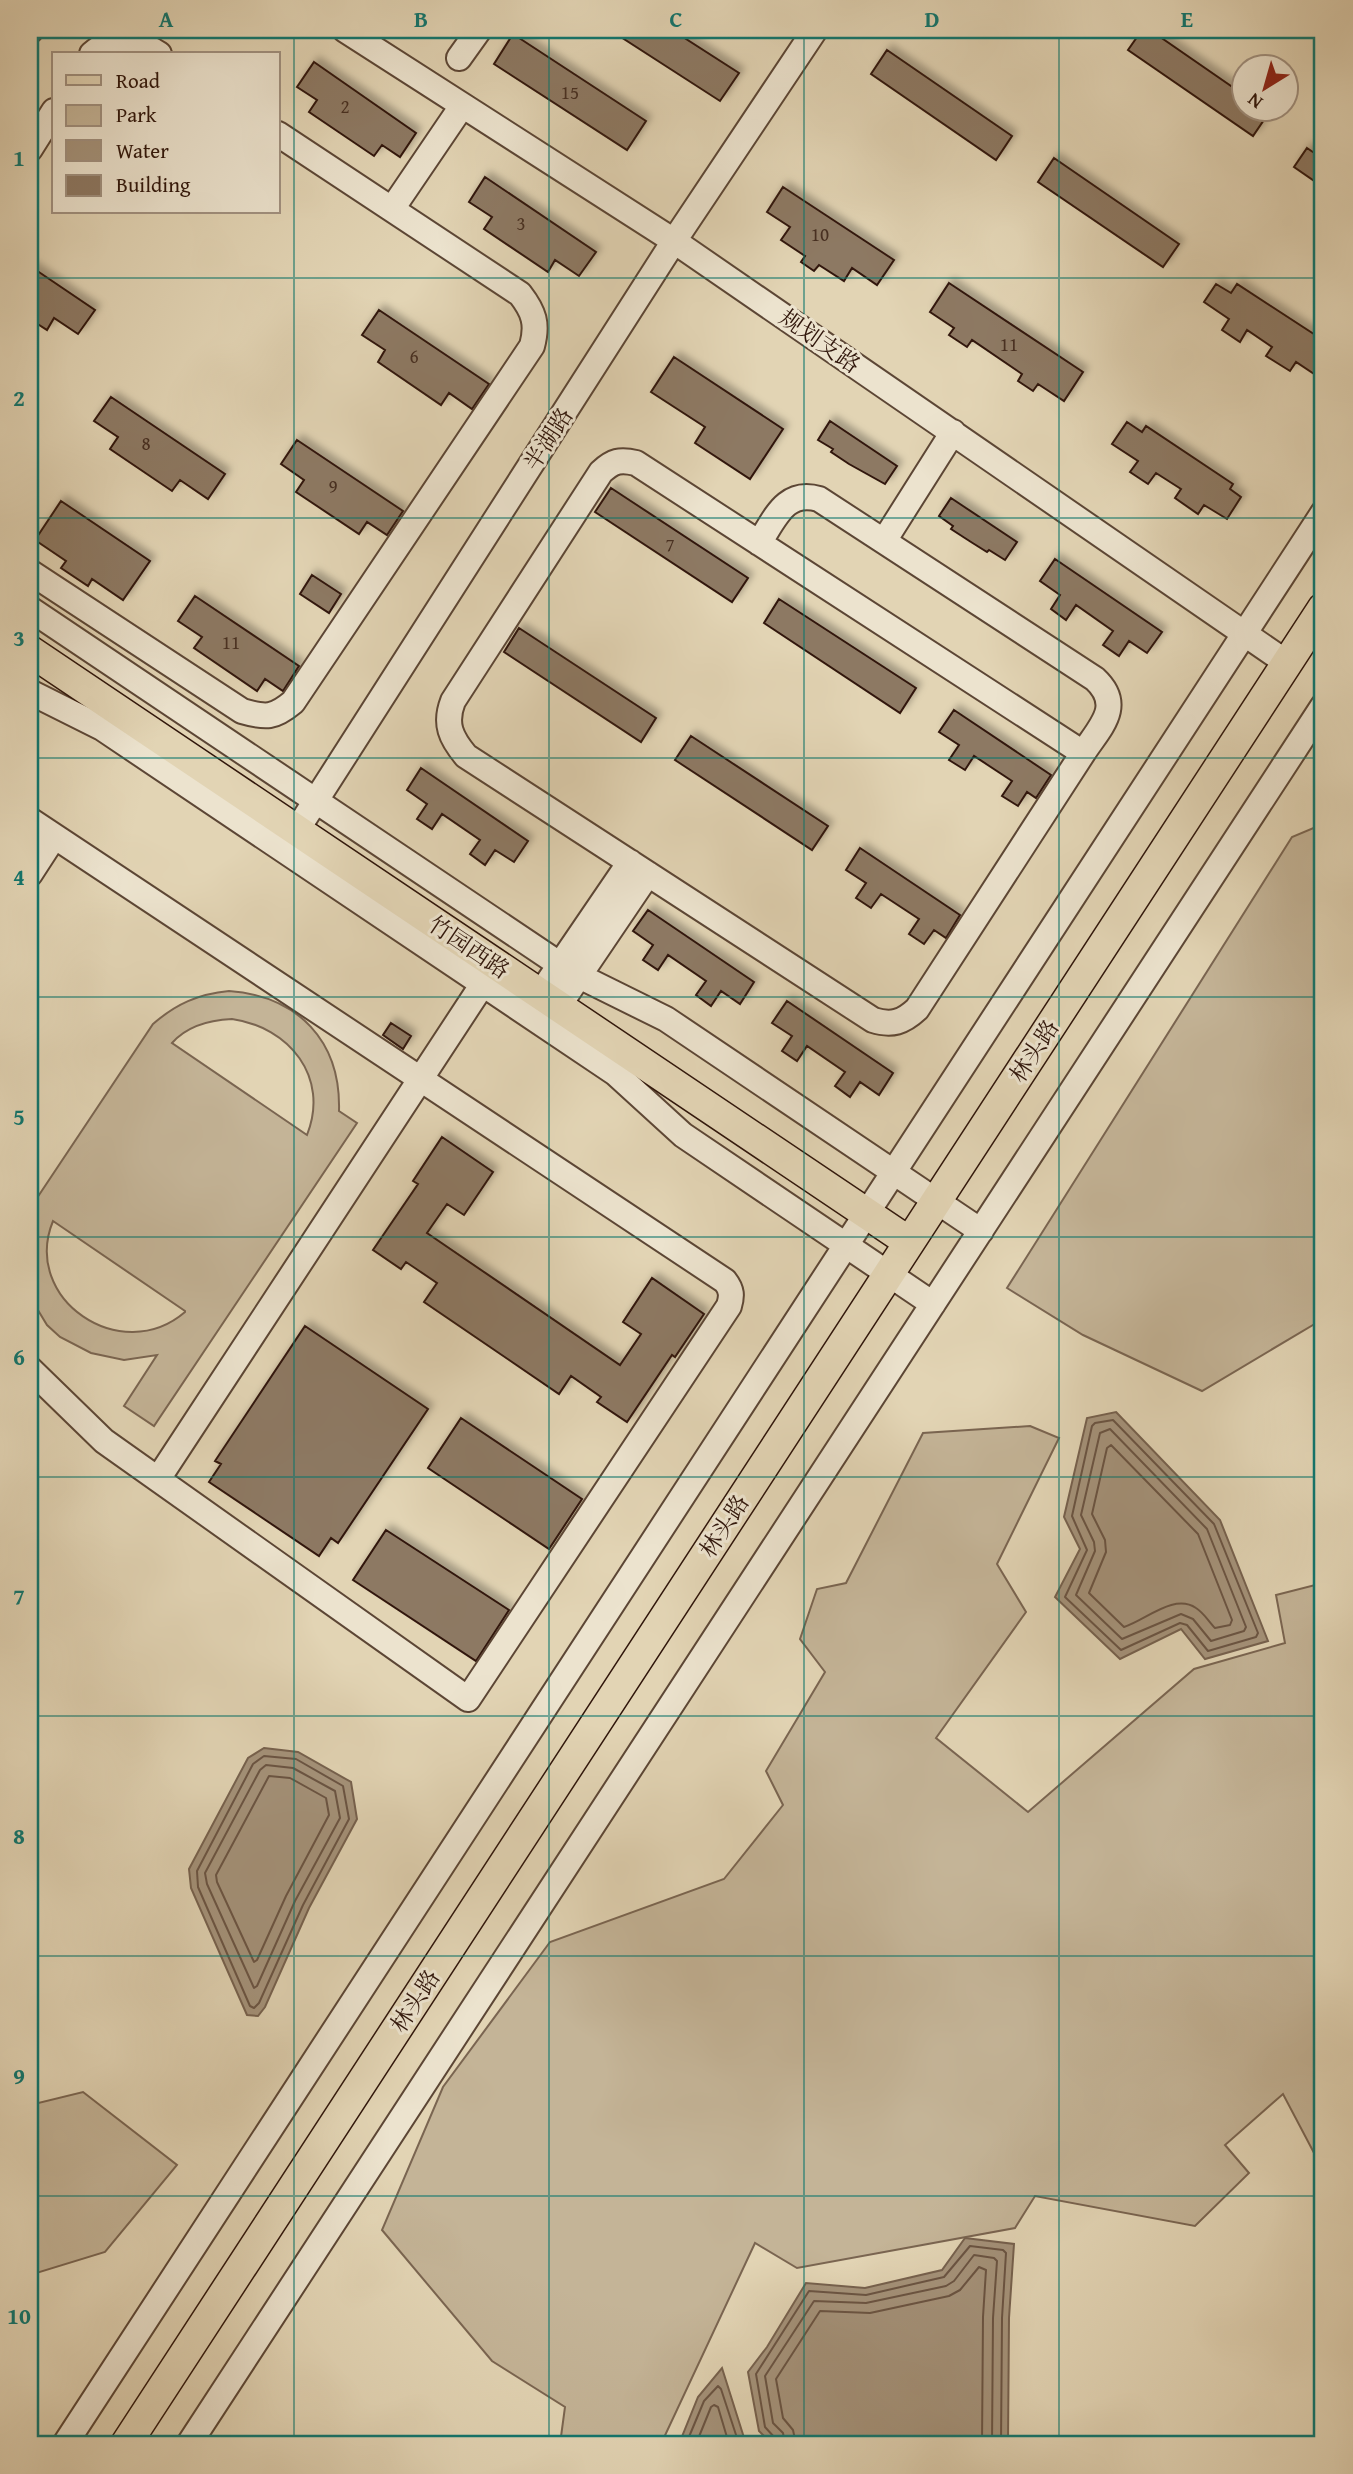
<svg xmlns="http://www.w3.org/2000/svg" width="1353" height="2474" font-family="'Gentium Book Plus','Noto Serif SC',serif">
	<defs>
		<filter id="shadow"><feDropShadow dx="5" dy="-5" stdDeviation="3.5" flood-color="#0004"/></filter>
	</defs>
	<rect width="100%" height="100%" fill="#e2d4b4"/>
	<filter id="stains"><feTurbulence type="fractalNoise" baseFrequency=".00286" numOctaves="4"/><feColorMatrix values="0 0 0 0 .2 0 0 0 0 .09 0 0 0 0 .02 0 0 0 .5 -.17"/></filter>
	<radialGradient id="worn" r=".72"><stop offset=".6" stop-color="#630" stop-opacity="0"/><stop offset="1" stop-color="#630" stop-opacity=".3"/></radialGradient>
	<path fill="#c4b497" stroke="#7a6551" stroke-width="2" fill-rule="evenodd" d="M1323,824V1319L1202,1391L1083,1335L1007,1288L1292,837Z
		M229,991C298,996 341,1041 339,1111L357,1123L154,1426L124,1406L157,1355L124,1360L91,1353L60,1337L47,1325L30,1297L31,1207L153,1024C176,1004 198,994 229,991ZM232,1019C289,1027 330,1077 307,1135L172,1043C187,1026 210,1020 232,1019ZM53,1221L185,1311V1312C121,1367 21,1299 53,1221Z
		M1030,1426L1059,1438L997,1564L1026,1612L936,1738L1028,1812L1194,1669L1285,1643L1276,1595L1323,1583V2170L1283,2094L1225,2145L1249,2173L1195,2226L1035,2196L1015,2228L797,2268L755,2243L661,2444H560L565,2407L492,2361L382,2230L443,2087L550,1942L724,1879L783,1805L766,1771L825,1672L800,1639L817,1589L846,1583L923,1433Z
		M83,2092L177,2165L105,2252L30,2275V2105Z"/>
	<path fill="#a5937b" stroke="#76614e" stroke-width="2" d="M1116,1412L1220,1520L1268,1641L1205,1659L1181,1629L1120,1659L1055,1597L1080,1549L1064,1517L1087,1418Z
		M264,1748L298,1752L351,1782L357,1819L309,1908L265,2007L258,2016L247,2015L191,1888L189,1869L248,1758Z
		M965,2238L1014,2244L1009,2318L1008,2444H772L759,2431L748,2372L767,2347L806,2283L865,2288L942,2270Z
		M722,2368L746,2444H679L698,2397Z"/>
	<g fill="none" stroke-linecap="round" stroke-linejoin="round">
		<path stroke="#6a5443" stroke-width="2" d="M1113,1420L1214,1524L1258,1633L1256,1637L1208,1651L1187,1625L1180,1623L1121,1650L1065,1597L1087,1550L1072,1516L1092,1426L1095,1423Z
			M1110,1429L1207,1529L1246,1627L1244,1631L1211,1641L1193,1619L1181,1614L1122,1639L1076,1595L1095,1551L1094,1542L1081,1515L1100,1433Z
			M1111,1445L1198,1534L1232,1620L1230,1625L1215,1628C1209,1622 1204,1613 1196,1608C1174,1593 1146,1620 1124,1627L1089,1593L1106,1552L1105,1540L1092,1514L1107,1448Z
			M264,1756L296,1759L343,1786L349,1819L303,1905L259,2003L254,2008L250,2006L198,1887L197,1871L253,1764Z
			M266,1765L293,1768L335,1791L340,1818L295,1901L257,1986L254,1988L207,1884L205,1873L260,1770Z
			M269,1776L290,1778L326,1798L329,1815L286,1896L257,1960L254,1962L217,1882L216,1875Z
			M686,2444L704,2401L718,2386L721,2389L739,2444
			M696,2444L711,2407L714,2405L718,2407L729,2444
			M776,2444L775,2438L765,2427L756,2374L809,2291L866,2295L944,2277L970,2246L1003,2250L1006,2253L1002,2318L1001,2444
			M785,2444L783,2433L773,2423L765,2376L814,2301L866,2303L946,2286L954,2281L974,2255L994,2258L997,2261L993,2318L992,2444
			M796,2444L793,2430L783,2418L776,2379L820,2311L870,2313L949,2296L960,2290L979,2267L986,2270L983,2317L982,2444"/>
	</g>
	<path fill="#8d7963" stroke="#30160b" stroke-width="2" filter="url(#shadow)" d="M610,30H672L739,73L720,101Z
		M1142,30H1150L1244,95V108H1272L1253,136L1128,50Z
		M513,34L646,121L627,150L494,64Z
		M887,50L1012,136L996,160L871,74Z
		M314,62L416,133L400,157L382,145L374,156L309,112L317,100L297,87Z
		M1307,148L1323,159V187L1294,167Z
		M1054,158L1179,244L1163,267L1038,182Z
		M485,177L596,252L579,276L555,260L548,272L484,229L492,217L469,202Z
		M783,187L894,260L877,285L852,268L844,281L819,265L814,271L801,262L805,256L781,240L790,227L767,212Z
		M30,266L95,310L78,334L54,318L47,330L30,319Z
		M949,283L1083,372L1064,401L1038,384L1033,391L1018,381L1022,374L972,340L967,347L949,335L954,328L930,312Z
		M1216,284L1231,293L1237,284L1323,340V380L1296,362L1290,371L1266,356L1272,347L1247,330L1240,342L1222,330L1229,319L1204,302Z
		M379,310L489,384L472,409L449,393L441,405L378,362L385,350L362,335Z
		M674,357L783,429L750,479L695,443L705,427L651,392Z
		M111,397L225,474L208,499L180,480L172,491L110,449L118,437L94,421Z
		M830,421L897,466L885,484L849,464L831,452L833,449L818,440Z
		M1127,422L1142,432L1146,426L1233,484L1230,489L1241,497L1227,519L1204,505L1198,514L1175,498L1181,489L1156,473L1148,484L1130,472L1138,461L1112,444Z
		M297,440L403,511L387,535L367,522L359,534L296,492L304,480L281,464Z
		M611,488L748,578L732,602L595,512Z
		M951,498L1017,542L1005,560L989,550L987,552L971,542L951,529L953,526L939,516Z
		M61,501L150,561L123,600L92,579L88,586L61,568L66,561L35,540Z
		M1055,559L1162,632L1147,653L1129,641L1119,656L1103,645L1113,631L1076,605L1066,620L1051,609L1060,595L1040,581Z
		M312,575L341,594L329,613L300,594Z
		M195,596L299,666L283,691L265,679L257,691L194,648L202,637L178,621Z
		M779,599L916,688L900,713L764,623Z
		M519,628L656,718L641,742L504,652Z
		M954,710L1051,775L1036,798L1027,792L1018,806L1002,796L1012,781L974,756L965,770L949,760L959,745L939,732Z
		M691,736L828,826L812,850L675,760Z
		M421,768L528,841L514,862L495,850L485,865L470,854L480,840L442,814L432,829L417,819L427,804L407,790Z
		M860,848L960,915L946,938L934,930L924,944L909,934L919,919L881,894L871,908L856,898L866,883L846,870Z
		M648,910L754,982L740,1004L721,991L711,1006L696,995L706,981L668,955L658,970L643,960L653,945L633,931Z
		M787,1001L893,1073L879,1095L860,1082L850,1097L835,1086L845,1072L807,1046L797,1061L782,1051L792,1036L772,1023Z
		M391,1023L411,1036L403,1049L383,1035Z
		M442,1137L493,1172L464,1215L447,1204L427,1233L620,1365L641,1334L623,1322L652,1278L704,1314L675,1357L672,1355L627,1422L597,1402L601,1397L571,1376L559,1394L424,1302L437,1283L406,1262L401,1269L373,1250L418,1184L413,1181Z
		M305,1326L428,1409L338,1543L331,1538L319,1556L209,1482L221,1464L215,1461Z
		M461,1418L582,1499L549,1549L428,1468Z
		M386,1530L509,1610L476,1661L353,1580Z"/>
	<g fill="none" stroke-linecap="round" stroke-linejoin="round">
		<defs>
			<path id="minor" d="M345,30L674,241L1287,663
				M30,31L31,30
				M92,54C113,35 136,39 159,54
				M459,58L479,30
				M30,149L54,111
				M392,209L462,106
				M884,541L953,432
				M759,543C775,519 785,489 819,499L1095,679C1124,706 1100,727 1083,753L917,1009C903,1022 892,1026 873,1020L466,756C451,738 444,724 453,701L601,472C613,461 620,459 636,463L1083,753
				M30,572L242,711C266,718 274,718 293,702L532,346C538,324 534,312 520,294L278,134
				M30,609L571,972L666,1019L981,1231
				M30,692L102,728L615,1073L683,1135L933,1304
				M30,820L725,1281C732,1290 732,1296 729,1306L468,1699L104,1441L30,1369
				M288,844L674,241L815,30
				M30,874L54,837
				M540,994L630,862
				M558,1007L648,874
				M158,1479L492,970
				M65,2444L1323,513
				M189,2444L1323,706"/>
			<path id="major" d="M30,651L909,1242
				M126,2444L1323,608"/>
		</defs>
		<use href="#minor" stroke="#5c4635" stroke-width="28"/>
		<use href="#major" stroke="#30160b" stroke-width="33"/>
		<use href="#minor" stroke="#ece3ce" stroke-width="24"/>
		<use href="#major" stroke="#e2d4b4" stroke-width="30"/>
	</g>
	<path fill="none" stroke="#0f766e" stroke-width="2" stroke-opacity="0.55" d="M294,30V2444M549,30V2444M804,30V2444M1059,30V2444M30,278H1323M30,518H1323M30,758H1323M30,997H1323M30,1237H1323M30,1477H1323M30,1716H1323M30,1956H1323M30,2196H1323"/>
	<g text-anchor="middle" stroke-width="6" stroke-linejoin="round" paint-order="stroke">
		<g font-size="19" fill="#472f21">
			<text x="570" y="99">15</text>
			<text x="345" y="113">2</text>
			<text x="521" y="230">3</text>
			<text x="820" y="241">10</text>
			<text x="1009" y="351">11</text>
			<text x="414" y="363">6</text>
			<text x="146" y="450">8</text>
			<text x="333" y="493">9</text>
			<text x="670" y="551">7</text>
			<text x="231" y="649">11</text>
		</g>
		<g font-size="23" fill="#30160b" stroke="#ece3ce">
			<text transform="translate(820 341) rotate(35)" y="8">规划支路</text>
			<text transform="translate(548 439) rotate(-57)" y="8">半湖路</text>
			<text transform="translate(469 947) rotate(34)" y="8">竹园西路</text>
			<text transform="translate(1034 1051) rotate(-57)" y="8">林头路</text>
			<text transform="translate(724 1526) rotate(-57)" y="8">林头路</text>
			<text transform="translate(415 2001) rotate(-57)" y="8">林头路</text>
		</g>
	</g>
	<rect width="1353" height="2474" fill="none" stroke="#e2d4b4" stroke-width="77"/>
	<rect x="52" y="52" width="228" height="161" fill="#ece3ce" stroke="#a19180" stroke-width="2"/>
	<rect x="66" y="75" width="35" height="10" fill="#e2d4b4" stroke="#a19180" stroke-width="2"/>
	<text x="116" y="88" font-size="21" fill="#30160b">Road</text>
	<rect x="66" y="105" width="35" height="21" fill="#c4b497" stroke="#a19180" stroke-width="2"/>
	<text x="116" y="122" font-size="21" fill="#30160b">Park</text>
	<rect x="66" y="140" width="35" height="21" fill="#a5937b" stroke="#a19180" stroke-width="2"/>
	<text x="116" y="158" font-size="21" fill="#30160b">Water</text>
	<rect x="66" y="175" width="35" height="21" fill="#8d7963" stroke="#a19180" stroke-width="2"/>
	<text x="116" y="192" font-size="21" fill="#30160b">Building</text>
	<g transform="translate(1265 88) rotate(217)"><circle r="33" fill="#ece3ce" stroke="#a19180" stroke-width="2"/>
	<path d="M0-5L12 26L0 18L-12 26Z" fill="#8f2418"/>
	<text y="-10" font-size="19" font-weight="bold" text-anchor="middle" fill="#30160b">N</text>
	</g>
	<rect x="38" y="38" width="1276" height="2398" fill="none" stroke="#0f766e" stroke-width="2.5"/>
	<g font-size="23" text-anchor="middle" font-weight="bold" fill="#0f766e">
		<text x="166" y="27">A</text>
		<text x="421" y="27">B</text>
		<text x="676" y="27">C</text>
		<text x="932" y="27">D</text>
		<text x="1187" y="27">E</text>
		<text x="19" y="166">1</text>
		<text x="19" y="406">2</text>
		<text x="19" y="646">3</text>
		<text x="19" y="885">4</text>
		<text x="19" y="1125">5</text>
		<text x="19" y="1365">6</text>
		<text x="19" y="1605">7</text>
		<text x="19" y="1844">8</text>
		<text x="19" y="2084">9</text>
		<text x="19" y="2324">10</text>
	</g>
	<rect width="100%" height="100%" filter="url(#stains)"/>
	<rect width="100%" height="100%" fill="url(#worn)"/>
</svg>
